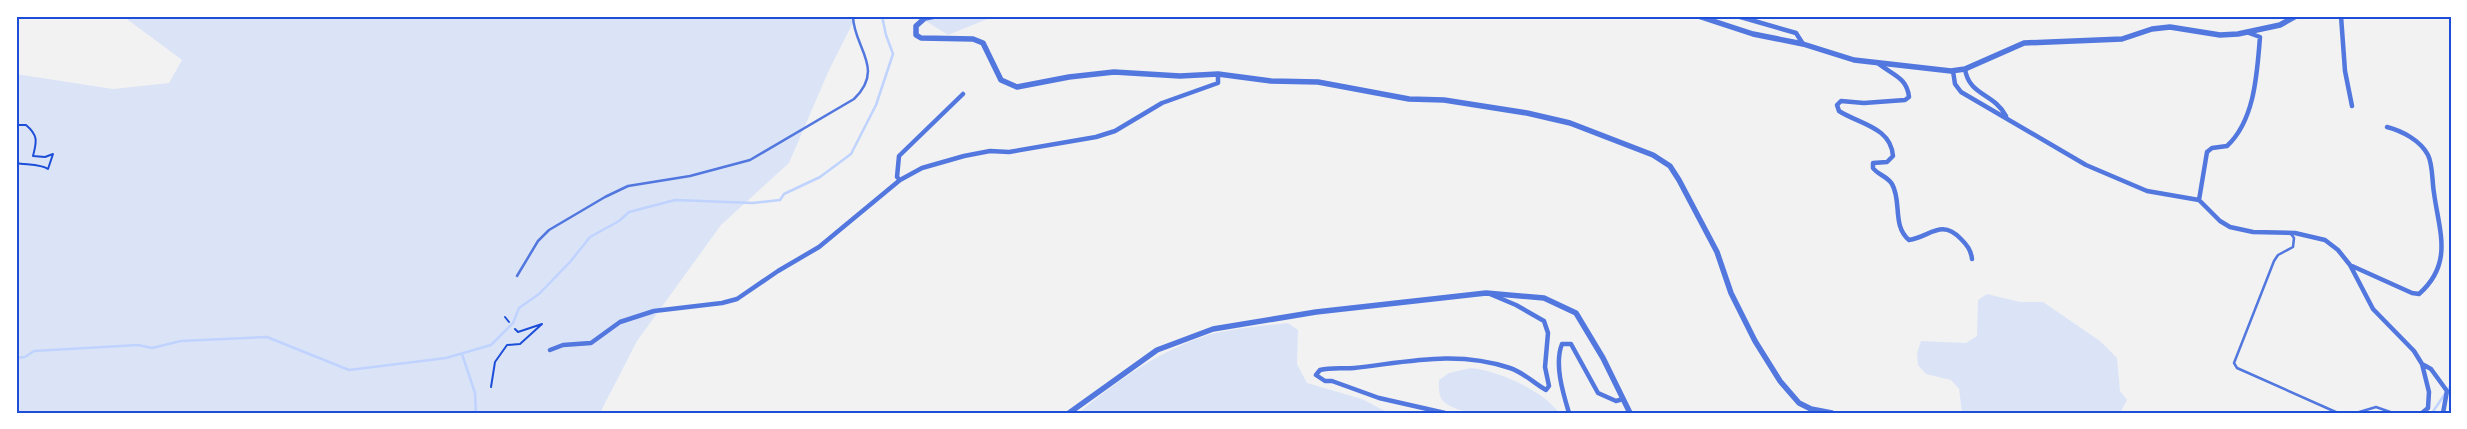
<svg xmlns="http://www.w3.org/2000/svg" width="2467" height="429" font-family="Quicksand,sans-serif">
	<rect width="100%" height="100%" fill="#f2f2f2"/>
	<path fill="#dbe4f7" d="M128,16H860L856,17L829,70L789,163L721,225L637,341L600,413H16V74L113,89L169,83L182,60L128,20Z
		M918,16H990V18L948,35Z
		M1987,294L2020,302H2043L2100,341L2117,358L2120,391L2127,400L2120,413H1962L1959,389L1951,380L1926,374L1918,365L1917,353L1921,341L1966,343L1977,336L1978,300Z
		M1288,323L1298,330L1297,364L1307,383L1362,399L1389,413H1079C1116,381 1161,350 1208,335C1233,328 1261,326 1288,323Z
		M1471,368C1497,370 1544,391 1559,413C1530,413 1466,421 1444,402C1438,396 1439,388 1439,380L1449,373Z"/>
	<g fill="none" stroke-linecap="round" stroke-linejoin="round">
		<path stroke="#bfd3fe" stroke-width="2.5" d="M1781,16H1786
			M462,354L475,393L476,413
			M16,358L25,357L34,351L138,345L152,348L181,341L267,337L349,370L446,358L491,345L513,323L519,308L539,294L570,262L590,237L619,221L629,212L675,200L753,203L780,200L784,194L820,177L851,154L876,105L893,54L886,35L882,16
			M2432,413L2451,385"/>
		<path stroke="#1d4ed8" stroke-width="2" d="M16,107L18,111L16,114
			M16,122L18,125H26C38,135 37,141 33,156L45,157L53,154L48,169C41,164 26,165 16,163
			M505,317L509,322
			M491,387L495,362L507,345L520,344L542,324L518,332L515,329"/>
		<path stroke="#5277de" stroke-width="2.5" d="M2291,234L2294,238L2293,247L2278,255L2274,261L2234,363L2237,368L2338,413
			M517,276L538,241L549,230L605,197L628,186L690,176L750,160L854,99C886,68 853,47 853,16
			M2356,413L2376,407L2393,413"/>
		<path stroke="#5277de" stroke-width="4.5" d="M915,16L925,18
			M1737,16L1796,33L1803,44
			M2341,16L2345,71L2352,106
			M1878,63C1892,75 1907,77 1909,97L1905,100L1864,103L1841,101L1837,105L1839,111C1859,124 1891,127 1893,156L1887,162L1873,163V168C1878,175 1887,176 1892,184C1902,201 1892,226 1909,240C1930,237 1941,218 1961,239C1967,245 1971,250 1972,259
			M1965,69C1969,96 1994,93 2006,116
			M1953,71L1955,84L1961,92L2086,165L2147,191L2199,200L2220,221L2230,227L2253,232L2295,233L2325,240L2338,250L2350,265L2373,309L2414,351L2422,364L2429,392L2428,408L2422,413
			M900,180L897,177L899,156L963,94
			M2199,200L2207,152L2212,148L2227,146C2255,120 2257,73 2260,37L2249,33
			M2352,266L2412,293L2419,294C2454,263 2439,231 2434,193C2432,182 2433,165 2428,155C2420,140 2402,131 2387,127
			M550,350L563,345L591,343L620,322L654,311L722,303L737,299L778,271L819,247L900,180L922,168L964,156L990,151L1009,152L1096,137L1115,131L1162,103L1218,83V74
			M2422,364L2431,369L2447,391L2443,413
			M1445,413L1379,398L1332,381H1325L1316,375L1320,370C1332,367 1343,369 1354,368C1408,362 1456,350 1510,368C1523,372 1535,384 1546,390L1549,386L1545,367L1548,333L1544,321L1516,305L1490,294
			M1569,413C1563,393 1554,364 1562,344H1571L1598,393L1616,401L1623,399"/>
		<path stroke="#5277de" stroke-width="5.5" d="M935,16L925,18L916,26V35L921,38L973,39L983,43L1001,80L1017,87L1069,77L1114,72L1180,76L1218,74L1271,81L1318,82L1409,99L1444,100L1527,113L1570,123L1653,155L1670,166L1679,180L1717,252L1731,293L1755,341L1780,381L1799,403L1811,409L1832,413
			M1698,16L1753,34L1803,44L1854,60L1951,71L1965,69L2024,43L2122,39L2152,29L2170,27L2220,35L2238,34L2280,25L2296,16
			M1069,413L1157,350L1213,329L1316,312L1486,293L1544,298L1576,313L1603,358L1630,413"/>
	</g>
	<rect width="2467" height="429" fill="none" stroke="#ffffff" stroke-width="35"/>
	<rect x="18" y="18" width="2432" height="394" fill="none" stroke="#1d4ed8" stroke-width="2"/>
</svg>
